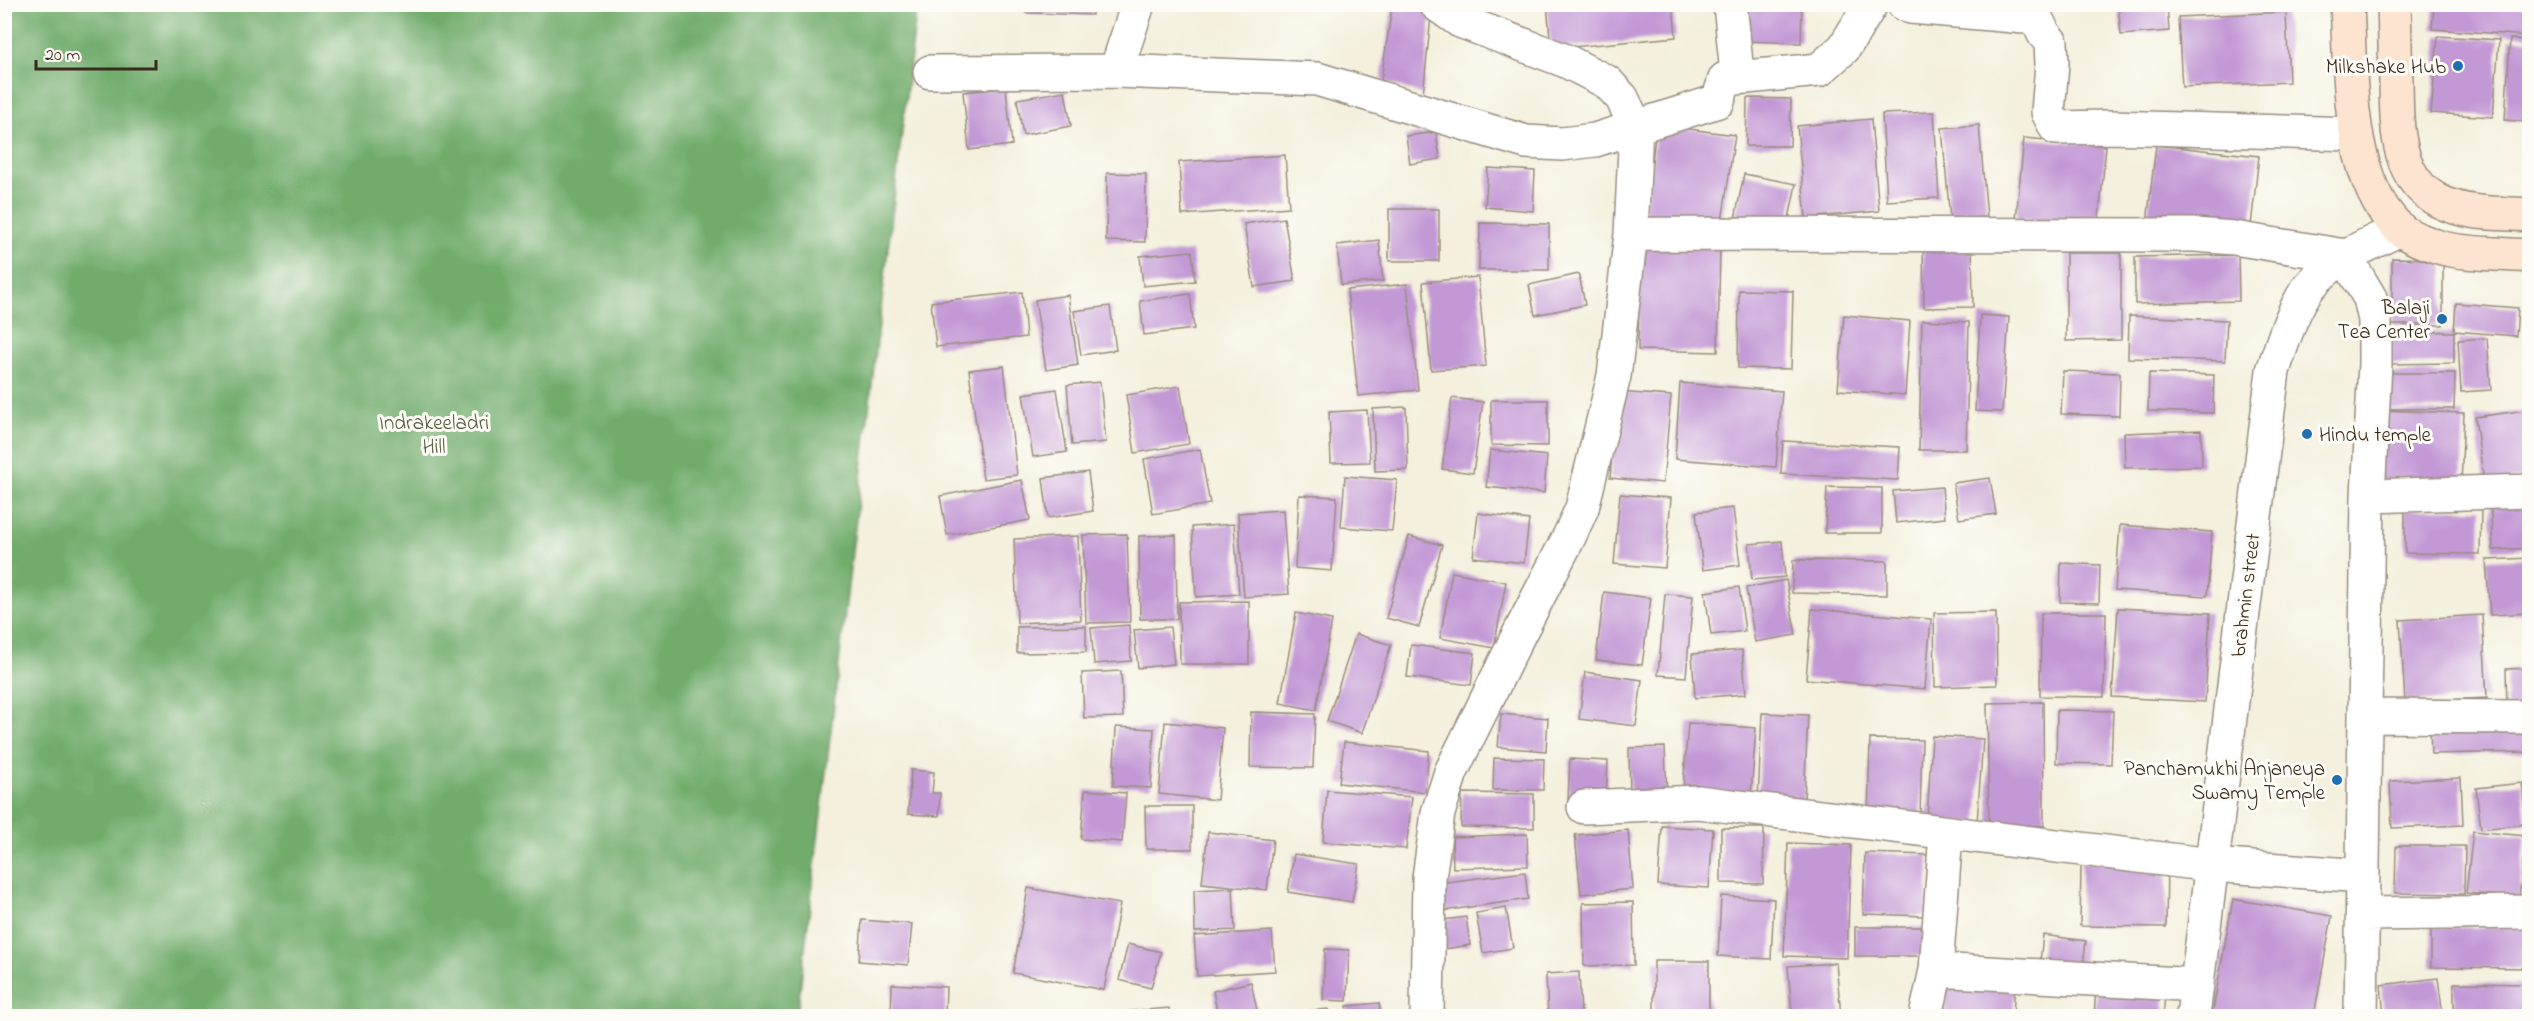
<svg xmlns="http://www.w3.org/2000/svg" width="2534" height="1021" font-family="'Indie Flower',sans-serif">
	<rect width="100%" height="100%" fill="#fdfcf7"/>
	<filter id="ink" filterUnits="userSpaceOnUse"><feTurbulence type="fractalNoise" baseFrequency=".0167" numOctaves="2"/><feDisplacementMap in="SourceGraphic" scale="12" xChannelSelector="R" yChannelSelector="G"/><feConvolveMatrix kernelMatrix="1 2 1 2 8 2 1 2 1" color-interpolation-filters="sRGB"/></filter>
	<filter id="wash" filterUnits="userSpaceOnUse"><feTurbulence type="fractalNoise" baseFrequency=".008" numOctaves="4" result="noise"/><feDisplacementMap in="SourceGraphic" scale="24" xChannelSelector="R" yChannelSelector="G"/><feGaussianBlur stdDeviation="1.35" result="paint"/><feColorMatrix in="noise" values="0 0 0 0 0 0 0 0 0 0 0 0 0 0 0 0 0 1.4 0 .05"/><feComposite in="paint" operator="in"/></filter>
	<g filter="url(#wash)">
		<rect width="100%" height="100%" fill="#f4f0dd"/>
		<path fill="#71ac6c" stroke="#566b45" stroke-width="1.5" d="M5,4L917,5L797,1016H5Z"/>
		<g id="blocks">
			<path fill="#c399d5" d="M1026,4H1092V15L1026,13Z
				M1547,4H1673L1676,37L1551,49Z
				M1745,4H1802L1801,43L1744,41Z
				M2118,4H2167L2169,31L2121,35Z
				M2434,4L2530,8V36L2432,29Z
				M1432,6L1423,95L1381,80L1392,7Z
				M2286,12L2289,82L2182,87L2178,17Z
				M2438,36L2499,40L2493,117L2431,113Z
				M2510,39L2530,40V122L2505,120Z
				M1006,88L1012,145L969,150L963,92Z
				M1065,91L1071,126L1023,135L1017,99Z
				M1747,98L1791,99L1790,146H1746Z
				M1934,112L1939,198L1887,201L1882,114Z
				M1871,119L1879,211L1806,218L1797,126Z
				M1657,125L1735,135L1721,228L1644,217Z
				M1979,125L1987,217L1950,220L1942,128Z
				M1436,132L1440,159L1410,164L1406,136Z
				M2024,138L2106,146L2098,228L2016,219Z
				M2156,145L2259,156L2250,234L2147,223Z
				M1285,155L1289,207L1182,215L1179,162Z
				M1488,168L1535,171L1533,211L1485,207Z
				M1107,173L1146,174L1145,242L1106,241Z
				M1744,174L1796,184L1787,229L1735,219Z
				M1389,209H1439V261H1389Z
				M1284,218L1295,281L1254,287L1244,224Z
				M1480,223L1549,224V270H1479Z
				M1379,240L1383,281L1341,285L1337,245Z
				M1640,243L1720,245L1718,352L1638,350Z
				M1972,246L1973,307L1924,308L1923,247Z
				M1192,251L1195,281L1143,286L1140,256Z
				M2066,253H2121V340L2066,341Z
				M2238,255L2239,301L2135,304V257Z
				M2392,258L2443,259V325H2392Z
				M1579,274L1585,305L1535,315L1529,285Z
				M1478,277L1486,366L1431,370L1423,282Z
				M1407,284L1418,390L1358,396L1347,290Z
				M1739,290L1793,291L1791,369L1738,368Z
				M1022,292L1026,337L936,347L931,302Z
				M1190,294L1194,329L1144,335L1140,301Z
				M1068,295L1078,365L1046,370L1035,300Z
				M2456,303L2518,308L2516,336L2454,331Z
				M1110,306L1116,350L1081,355L1074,311Z
				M1844,315L1910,321L1905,395L1838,390Z
				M1980,315L2009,317L2002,412L1975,411Z
				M2129,316L2227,320L2225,361L2128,358Z
				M1922,320L1969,322L1966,450H1919Z
				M2392,331L2454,332V363L2392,364Z
				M2487,338L2491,390L2461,392L2458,340Z
				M1004,366L1017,475L983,479L969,370Z
				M2063,371L2120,373L2119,416L2061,414Z
				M2149,373L2214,375L2213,413L2148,411Z
				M2386,373H2455L2454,409H2386Z
				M1100,382L1106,442L1072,445L1067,385Z
				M1680,383L1782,391L1776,467L1675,459Z
				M1180,386L1189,444L1135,453L1126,395Z
				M1057,389L1067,452L1033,457L1023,394Z
				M1617,392L1671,396L1663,483L1610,478Z
				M1452,398L1483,402L1473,473L1442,469Z
				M1491,400H1548V446L1491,445Z
				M1406,407L1408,470L1375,471L1373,409Z
				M1367,410L1370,462L1331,463L1329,412Z
				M2376,410L2464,413L2461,486L2372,482Z
				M2526,410L2530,434V477L2484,483L2475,417Z
				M2201,430L2202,466L2125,468L2124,433Z
				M1783,441L1900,447L1898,480L1781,474Z
				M1200,449L1210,504L1153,514L1144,459Z
				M1490,450L1547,456L1544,493L1486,487Z
				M1088,472L1093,511L1048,518L1043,478Z
				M1345,476L1397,480L1392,531L1341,527Z
				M1990,478L1996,514L1959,519L1953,483Z
				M1022,480L1030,520L947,535L940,496Z
				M1827,487L1882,488V533H1825Z
				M1942,487L1945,518L1896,523L1893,491Z
				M1620,494L1671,498L1665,568L1614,564Z
				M1299,495L1337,497L1332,571L1295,568Z
				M2530,497V548L2493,550L2490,499Z
				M1733,508L1740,565L1703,570L1696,512Z
				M2405,509H2481L2480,554L2405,553Z
				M1283,510L1289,594L1244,597L1238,513Z
				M1478,513L1529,520L1524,563L1473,557Z
				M1234,524L1239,594L1196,597L1192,527Z
				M2120,525L2212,532L2207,596L2115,590Z
				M1127,534L1130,622L1086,623L1083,535Z
				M1176,535L1177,619H1140L1139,536Z
				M1078,536L1081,620L1017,623L1014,539Z
				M1409,536L1442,545L1419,627L1386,618Z
				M1782,541L1785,577L1752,580L1749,544Z
				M2530,558V613L2490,615L2486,560Z
				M1793,560L1887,561V595L1792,593Z
				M2061,563L2100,565L2099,603L2060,602Z
				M1452,572L1506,582L1494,648L1440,638Z
				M1786,580L1796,635L1755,642L1746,588Z
				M1739,587L1745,631L1711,635L1705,592Z
				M1604,592L1651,598L1642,665L1596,660Z
				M1665,594L1693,596L1686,677L1658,675Z
				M1249,601V664H1180L1179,602Z
				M2118,608L2210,613L2205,702L2112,697Z
				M1812,609L1931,619L1925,689L1806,679Z
				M1996,612L1997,685L1935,687L1934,613Z
				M1296,613L1332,620L1316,710L1280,703Z
				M2041,613H2106L2104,697L2040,696Z
				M2482,615L2487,698L2405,702L2400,620Z
				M1129,625L1131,661L1094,664L1091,628Z
				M1086,626V652L1017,653V627Z
				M1170,627L1174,664L1138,668L1134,630Z
				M1356,634L1391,645L1362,733L1327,721Z
				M1411,645L1475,653L1471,685L1407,677Z
				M1742,650L1746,694L1695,698L1692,654Z
				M2530,668V708L2507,709L2506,669Z
				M1121,671L1123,717L1084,718L1082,673Z
				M1585,672L1642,680L1636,726L1579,719Z
				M2043,702L2044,826H1989L1987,703Z
				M2057,710L2113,711L2111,764L2056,763Z
				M1251,712L1315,714L1313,768L1250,767Z
				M1762,713L1808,715L1804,801L1758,799Z
				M1501,714L1548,718L1546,751L1498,747Z
				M1165,722L1223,728L1217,800L1159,794Z
				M1688,723L1756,728L1751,795L1683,790Z
				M2530,723V752L2431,754L2430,726Z
				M1116,727L1154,729L1151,788L1113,786Z
				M1932,736L1983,739L1977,823L1927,820Z
				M1870,739L1922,740L1920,818L1868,817Z
				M1344,742L1429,751L1425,792L1339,783Z
				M1665,747L1667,797L1630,798L1629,748Z
				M1494,758L1544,759L1543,790H1493Z
				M1570,759L1608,761L1606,801L1568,799Z
				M911,770L934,772L932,793H940L939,816L908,814Z
				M2461,778L2463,825L2392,828L2390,781Z
				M2522,783L2526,824L2481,829L2476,788Z
				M1085,790L1126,793L1122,842L1081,839Z
				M1327,790L1412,797L1406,849L1323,842Z
				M1462,793L1534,794V828L1461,827Z
				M1145,806H1192V849H1146Z
				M1662,826L1713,829L1709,888L1658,885Z
				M1721,828H1764L1763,884L1721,883Z
				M1628,830L1633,889L1581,894L1575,835Z
				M2473,831L2526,836L2519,898L2466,893Z
				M1208,832L1273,840L1267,890L1202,883Z
				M1527,834L1528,866L1453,868L1452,837Z
				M1788,843L1851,845L1847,958L1784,956Z
				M2396,846H2465L2464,894L2395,893Z
				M1865,853L1929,855L1927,916L1863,914Z
				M1294,854L1359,864L1352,902L1288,892Z
				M2081,862L2167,863L2166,927L2080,926Z
				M1525,872L1528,899L1443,911L1439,883Z
				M1028,888L1120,904L1104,990L1013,973Z
				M1233,888L1235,930L1195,932L1194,890Z
				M1721,896L1774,899L1771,959L1718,956Z
				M2233,899L2332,916L2314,1016H2212Z
				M1633,902L1634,965L1584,966L1583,903Z
				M1506,908L1513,948L1483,953L1476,913Z
				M1466,917L1470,945L1438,950L1435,921Z
				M862,920L912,924L908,965L859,961Z
				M1855,927H1929V956H1855Z
				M2431,927L2530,928V968L2431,967Z
				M1272,931L1275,971L1197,976L1194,936Z
				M2043,935L2086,941L2082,976L2039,971Z
				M1128,944L1161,952L1151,988L1119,980Z
				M1325,949L1349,950L1347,1001L1323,1000Z
				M1654,961H1709V1016H1654Z
				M1836,963L1841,1016H1792L1788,966Z
				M1579,972L1581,1016H1548L1546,974Z
				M2438,978L2443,1016H2384L2381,985Z
				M1947,979L2015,983L2013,1016H1945Z
				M1251,982L1258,1015L1218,1016L1213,991Z
				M2454,983L2530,984V1016H2454Z
				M892,984L946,987L945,1016H891Z
				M2096,989L2165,996L2163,1016H2094Z
				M1379,1003L1381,1016H1348L1347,1006Z
				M1169,1008L1170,1016H1113L1112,1013Z
				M1328,1009L1329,1016H1284V1013Z"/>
		</g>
	</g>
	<g filter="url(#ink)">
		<use href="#blocks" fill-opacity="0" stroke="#988d7e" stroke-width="1.5"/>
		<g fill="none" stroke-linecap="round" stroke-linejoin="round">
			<defs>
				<path id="street" d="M1436,4L1460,21L1566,61L1607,82L1622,98L1636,127L1631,234L2195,235L2234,238L2345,256L2370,298L2375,320V364L2368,496L2361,1016
					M1904,4L1911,7L2036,18L2044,34L2051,42L2052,64L2048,112L2056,128L2109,127L2356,134
					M1116,71L1138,4
					M930,72L1116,71L1317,79L1526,142L1562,144L1595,140L1718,101L1725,79L1737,73L1730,4
					M1725,79L1819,70L1844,48L1871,4
					M2368,496L2530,491
					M2366,716L2530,717
					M1584,807L1698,802L2212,865L2363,876
					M1946,833L1936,970L2197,985
					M2363,914L2530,912
					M1427,1016L1429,878L1438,813L1451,772L1516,640L1569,537L1582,508L1614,376L1631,234
					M1926,1016L1936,970
					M2193,1016L2273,371C2282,344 2293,307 2310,286C2333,258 2368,245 2400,229"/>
				<path id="secondary" d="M2347,4C2351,72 2346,177 2398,227C2406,236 2427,243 2439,247C2459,254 2506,254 2530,256
					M2394,4C2395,31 2395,57 2396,83C2397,125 2395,178 2439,201C2466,215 2501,213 2530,215"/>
			</defs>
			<use href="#street" stroke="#988d7e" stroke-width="36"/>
			<use href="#secondary" stroke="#988d7e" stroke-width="36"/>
			<use href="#street" stroke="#fff" stroke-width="33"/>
			<use href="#secondary" stroke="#fde4d1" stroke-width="33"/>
		</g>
	</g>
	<g fill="#1f6fb2" stroke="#fdfcf7" stroke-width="2">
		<circle cx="2458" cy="66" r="6"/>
		<circle cx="2442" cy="319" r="6"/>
		<circle cx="2307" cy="434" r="6"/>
		<circle cx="2337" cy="780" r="6"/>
	</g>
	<g text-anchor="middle" stroke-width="6" stroke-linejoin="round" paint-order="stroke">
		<g font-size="21" fill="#3b2a1e" stroke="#fdfcf7" text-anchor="end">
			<text x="2446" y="73">Milkshake Hub</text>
			<text x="2430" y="314">Balaji<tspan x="2430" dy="24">Tea Center</tspan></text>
			<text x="2319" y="441" text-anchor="start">Hindu temple</text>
			<text x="2325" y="775">Panchamukhi Anjaneya<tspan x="2325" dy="24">Swamy Temple</tspan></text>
		</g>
		<g font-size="21" fill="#53593a" stroke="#fdfcf7">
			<text x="434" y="429">Indrakeeladri<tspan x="434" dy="24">Hill</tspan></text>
		</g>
		<g font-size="21" fill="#3b2a1e" stroke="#fdfcf7">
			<text transform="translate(2245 595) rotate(-83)" y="7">brahmin street</text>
		</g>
	</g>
	<rect width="2534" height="1021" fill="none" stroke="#fdfcf7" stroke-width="24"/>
	<path d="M36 60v9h120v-9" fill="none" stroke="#3b2a1e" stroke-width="3"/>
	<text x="45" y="60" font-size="18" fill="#3b2a1e" stroke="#fdfcf7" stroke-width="4.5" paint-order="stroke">20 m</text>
</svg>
